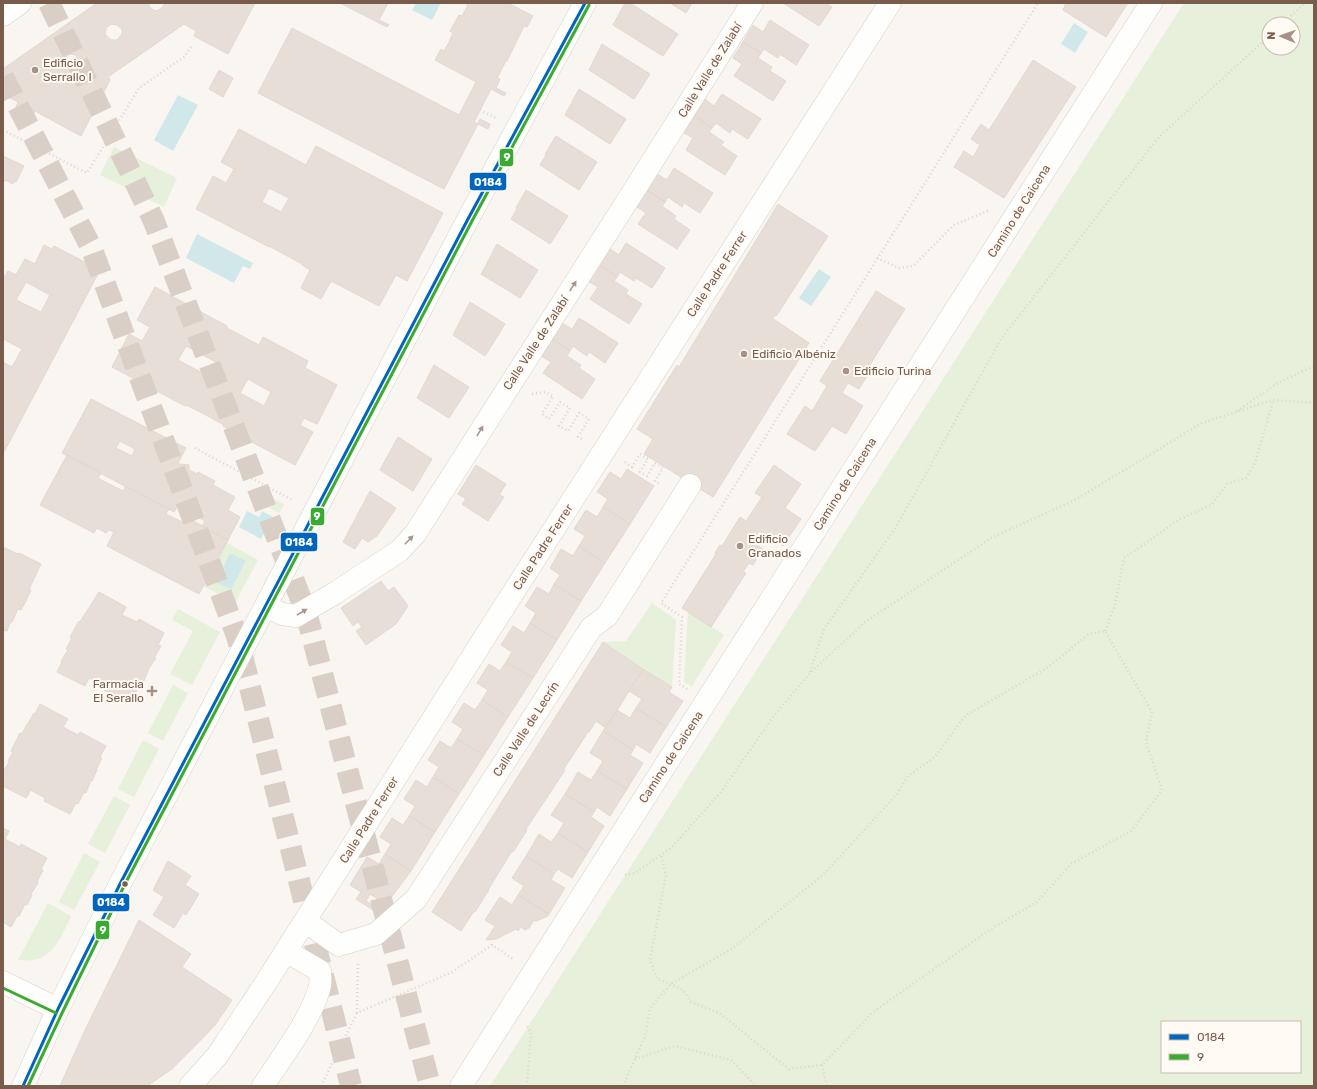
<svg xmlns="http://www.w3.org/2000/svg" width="1317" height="1089" font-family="Rubik,sans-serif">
	<rect width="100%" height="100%" fill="#f9f5f0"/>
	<path fill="#e7f0db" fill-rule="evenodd" d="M1184,3H1314V1086H490ZM1269,24H1293V48H1269ZM1162,1022H1300V1072H1162Z
		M114,147L177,178L164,207L100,175Z
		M254,488L284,504L279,513L249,497Z
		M226,542L258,560L235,603L203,586Z
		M652,603L676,620L672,687L603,642L626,641Z
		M178,609L220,632L192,685L170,674L193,631L172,620Z
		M688,611L724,635L692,686L684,682Z
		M173,685L188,693L163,741L148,733Z
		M143,740L159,749L134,797L118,789Z
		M114,796L130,805L105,853L88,844Z
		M84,853L100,862L74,910L59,902Z
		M48,903L71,916C63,933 55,956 34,960C29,961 23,960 18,960Z"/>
	<path fill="#d0e8ea" d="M416,3H441L432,20L412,10Z
		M1074,23L1088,32L1075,53L1061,44Z
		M178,95L198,105L173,151L154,140Z
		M197,234L253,263L250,269L243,266L234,283L186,258Z
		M819,269L831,277L811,306L799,298Z
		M247,511L259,517L262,511L273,517L261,539L239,527Z
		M230,553L246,561L231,589L216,582Z"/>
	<path fill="#e6ded7" stroke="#e2d8d2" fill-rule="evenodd" d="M97,3H148L151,9L157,11L163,7L164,3H255L228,54L194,36L196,31L184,24L108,77L110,80L81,136L35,111L32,117L29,116V117L15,110L18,102L3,94V69ZM111,24L117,25L122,29V34L117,40H111L105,34L106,28ZM70,54L76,55L79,61L77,67L73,70L66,69L62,64L64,57Z
		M340,3H388L379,20L389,25L387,27Z
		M465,3H508L533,16L527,27L524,26L507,61H506L497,78L500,79L496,88L506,93L504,96L491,89L474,122L478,124L444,189L258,93L292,28L459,115L476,82L435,60L441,49L444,51L449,42L453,33L450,31L459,15L462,16L468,5Z
		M625,3H630L678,34L663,56L613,25Z
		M670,3H692L686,13Z
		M783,3H826L832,7L819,26Z
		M1066,3H1128L1106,37L1063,10Z
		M770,20L809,45L796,65L780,54L778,58L764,49L761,53L743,42L753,25L763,32Z
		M743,42L761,53L758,58L772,67L770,71L786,81L773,101L734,76L742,64L733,58Z
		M602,44L650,74L634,99L589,70Z
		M1033,60L1076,87L1004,198L954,167L964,151L973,157L980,145L971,139L981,124L989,130Z
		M219,70L233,78L223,97L209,89Z
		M579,89L626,119L610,144L565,115Z
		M722,94L761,119L748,139L732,129L730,133L716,123L712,128L694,116L705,99L714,106Z
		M694,116L712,128L709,132L724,142L721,145L737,156L725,175L686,150L693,138L684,133Z
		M480,119L490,124L488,129L478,124Z
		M239,129L306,165L316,146L443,213L407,281L396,275L379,306L331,281L321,299L301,288L310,270L302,265V264L269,246V247L196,209L213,176L226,183L234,169L221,162ZM269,188L289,198L281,212L262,202Z
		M556,136L597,162L579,190L540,165L546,155L545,154Z
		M3,156L24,166L16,182L15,181L13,184L5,180L3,183Z
		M674,168L713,193L700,213L684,203L682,207L668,197L665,202L647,190L657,174L667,180Z
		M526,190L568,216L550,244L511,219L517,209L516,208Z
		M647,190L665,202L662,206L676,216L674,219L690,230L677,249L638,224L646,213L637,207Z
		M778,204L828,236L777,315L772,318L809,343L713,497L644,454L653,439L637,429L677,365L679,367Z
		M626,243L665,268L652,288L636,278L634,281L620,272L617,277L599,265L609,248L619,255Z
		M497,244L538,270L520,298L481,274L487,264V263Z
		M44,245L52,249L54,246L100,270L3,454V362L12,367L22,349L3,339V279L8,271L16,275L25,259L35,264ZM26,282L50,295L41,312L16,300Z
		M599,265L617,277L614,281L628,290L626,294L642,304L629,324L590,299L598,287L588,281Z
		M155,287L227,326V328L259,345L263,337L308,361L305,368L337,385L317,424L304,418L300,425L313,432L295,465L233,432L223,426L224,425L204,414L186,405L185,406L112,367L129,334L142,341L150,327L137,320ZM186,346L216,362L208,376L178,360ZM248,379L271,392L264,406L240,393Z
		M876,291L905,309L866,371L869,373L859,389L848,383L842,393L863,406L846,434L832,426L815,451L787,434L805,406L812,411L827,386L820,381Z
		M470,302L505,324L485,356L453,335Z
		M579,318L618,343L605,363L589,352L587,356L573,346L570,351L552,339L562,323L572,329Z
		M552,339L570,351L567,356L581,365L579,368L595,379L582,399L543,373L551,362L541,356Z
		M434,365L469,387L449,418L417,398Z
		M91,399L186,448L178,463L179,464L189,465V470L197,474L198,472L215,481L213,485L235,497L228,510L240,517L228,540L202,526L205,521L194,515L191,521L186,517L188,512H187L177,507L174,512L62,453ZM120,441L135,449L132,456L116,448Z
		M398,437L432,459L413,491L380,470Z
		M67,455L101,473L98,478L109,484L123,491L126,486L169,509L166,514L182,522L186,517L228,540L199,594L107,546L114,532L109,530L106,533L97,528L94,533L40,505Z
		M476,465L506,484L499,495L504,497L488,521L462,504L466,499L458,494Z
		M774,465L801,484L785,508L801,519L783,546L759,531L752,542L763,549L753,565L749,563L743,572L746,573L711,627L682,608L716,554L715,553L720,545L722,546L740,517L746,521L762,497L755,493Z
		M627,469L654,486L630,524L603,507L608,499L597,492L610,472L621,479Z
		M370,491L396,508L377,536L368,542L362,538L355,549L343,542Z
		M603,507L630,524L605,563L579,546L585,536L574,529L586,510L597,517Z
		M579,546L605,563L581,601L554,584L560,575L550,568L561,549L573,556Z
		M3,547L18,554L19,553L41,564L29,589L31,590L26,601L21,610L18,609L12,622L10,623L7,631H6L3,630Z
		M381,581L388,591L394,587L408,606L396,624L366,645L356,631L362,627L358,622L353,626L341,608Z
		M554,584L581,601L557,640L530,623L536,613L525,606L537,587L549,594Z
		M99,592L126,607L122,615L137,622L139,619L164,633L158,645L161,646L154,658H156L149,668L144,681L142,680L136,692L134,691L129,702L104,690L103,689L104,686L89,678L85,686L57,672L62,662L61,661L68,650L66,649L72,638L70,637L79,621L80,622L86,612L88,613L87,611Z
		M530,623L557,640L533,678L506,662L512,652L501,645L513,626L524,633Z
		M603,642L643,669L606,728L596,721L589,732H588L563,770H565L526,829L527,830L513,852L512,851L488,890H489L475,912L474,911L461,931L432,912Z
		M506,662L533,678L508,717L482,700L488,690L477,683L489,664L500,671Z
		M643,669L672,687L669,692L683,701L666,727L636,708L642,699L629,691Z
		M482,700L508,717L484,755L457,739L463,729L452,722L464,703L475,710Z
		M40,704L68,719L63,727L78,735L80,732L106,746L100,757L102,758L96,770H97L92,781L91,780L86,793L84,792L78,804L76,803L70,814L44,801L45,798L31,790L26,798L3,786V772L9,762L8,761L13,752L11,751L20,733L22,734L27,724L29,725L30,724L28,723L34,713L35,714Z
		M636,708L666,727L650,753L636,744L633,750L603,731L617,710L630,718Z
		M603,731L633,750L630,755L643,763L627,789L597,771L603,761L590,753Z
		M457,739L484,755L459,794L433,777L439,767L428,760L440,741L451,748Z
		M597,771L627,789L610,816L597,807L594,812L565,794L578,772L591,780Z
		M433,777L459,794L435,832L409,816L415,806L404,799L416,780L427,787Z
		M565,794L594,812L591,817L604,826L588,852L558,833L564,823L551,815Z
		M409,816L435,832L411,871L385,854L391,844L380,837L392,818L403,825Z
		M3,828L9,831L5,839L20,847L21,844L23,845L47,858L41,869L43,870L37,882L38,883L31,894L32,895L27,905L25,904L19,916H17L11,927L3,922Z
		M558,833L588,852L572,878L558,869L554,874L526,856L539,834L551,842Z
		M385,854L411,871L390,899L376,912L356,899L361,892L350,885L367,857L379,864ZM370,894L381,901L377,908L366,901Z
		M526,856L554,874L551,880L565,888L549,914L518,895L524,886L512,878Z
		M168,861L191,876L185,885L199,894L186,915L183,913L174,928L153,915L164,897L153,890Z
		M518,895L549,914L548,916L536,921L534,920L529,928L525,930L521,927L518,931L516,929L496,939L486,940L495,926L485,920L500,897L512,905Z
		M139,920L191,954L182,967L232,1000L216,1024L195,1046L172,1069L147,1086H60L85,1030Z"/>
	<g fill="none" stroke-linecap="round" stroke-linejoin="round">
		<path stroke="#d9cfc7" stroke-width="22" stroke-dasharray="22 11" stroke-linecap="butt" d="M49,3L153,219L306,612L430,1086
			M3,77L91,247L237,636L351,1086"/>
		<defs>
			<path id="minor" d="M3,15L20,3
				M266,606L282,614L296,616L335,593L399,551L415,534L633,192L752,3
				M305,921L339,945
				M339,945L376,934L416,899L591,628L607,616L690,485
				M286,951L320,971
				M3,982L58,1009
				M23,1086L58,1009L121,882L468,219L585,3
				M190,1086L217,1056L263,987L476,651L890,3
				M263,1086C281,1058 312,1018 320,986C321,982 320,976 320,971
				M461,1086L1151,3"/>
		</defs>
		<use href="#minor" stroke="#d7d1cb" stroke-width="23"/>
		<path stroke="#dcd5d0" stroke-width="2.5" stroke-dasharray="1 3" stroke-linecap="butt" d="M1282,24L1305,3
			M480,110L496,118
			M3,130L87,173L139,88L184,57L191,47
			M877,258L899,268L913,266L954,225L990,210
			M532,394L545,392L553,396L542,414L549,419L560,402L570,408L559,426L568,431L579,413L589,419L578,437L584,440
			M1237,411L1276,384L1314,366
			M195,448L292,500
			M625,462L632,467L640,454L648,459L640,472L647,476L655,463L663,468L655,481L661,485
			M1105,631L1115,605L1124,558L1180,519L1211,505L1227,484L1246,478L1255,463L1273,401
			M810,672L824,629L896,527L1001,339L1159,137L1269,36
			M687,689L679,684L682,617L661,603L1038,3
			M625,875L635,873L671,848L721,792L773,717L810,673L864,623L991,538L1075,500L1202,423L1273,400L1314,403
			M358,964L357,1013L452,972L492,945L513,959
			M635,1059L675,1046L731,1060L756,1086
			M822,1065L827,1086
			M321,1086L357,1013
			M527,1086L531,1032L527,1026
			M623,1086L645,1036L650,1008L671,984L733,948L823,875L897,794L908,776L935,757L965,716L1048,667L1089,634L1105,631L1152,712L1146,742L1162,790L1131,831L1071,864L1037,902L991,929L873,1012L822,1065L789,1069L719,1013L691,1002L683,990L671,984L657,979L650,960L666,875L661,855"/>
		<use href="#minor" stroke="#fefefd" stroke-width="22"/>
		<defs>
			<path id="bus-1" d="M23,1086L58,1009L121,882L468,219L585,3"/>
			<path id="bus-2" d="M3,988L56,1013
				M28,1086L63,1011L125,884L472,221L589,5"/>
		</defs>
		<use href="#bus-1" stroke="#fffaf3" stroke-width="6"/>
		<use href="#bus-2" stroke="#fffaf3" stroke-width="6"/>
		<use href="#bus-1" stroke="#0065bd" stroke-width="3"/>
		<use href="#bus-2" stroke="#39ab33" stroke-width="3"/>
	</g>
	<defs><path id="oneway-solid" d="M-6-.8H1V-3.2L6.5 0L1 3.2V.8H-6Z"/></defs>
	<g fill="#a8958b">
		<use href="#oneway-solid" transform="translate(573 286) rotate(-57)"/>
		<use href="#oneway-solid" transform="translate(480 431) rotate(-58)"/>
		<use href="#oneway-solid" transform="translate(409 540) rotate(-46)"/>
		<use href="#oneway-solid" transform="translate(302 612) rotate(-31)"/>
	</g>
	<g fill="#a69286" stroke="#fffaf3" stroke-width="1.5">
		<circle cx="35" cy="70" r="4"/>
		<circle cx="744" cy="354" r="4"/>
		<circle cx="846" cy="371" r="4"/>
		<circle cx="740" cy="546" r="4"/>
		<path d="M150 685h4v4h4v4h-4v4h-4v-4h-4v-4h4z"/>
	</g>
	<circle fill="#7a5c4d" stroke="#fffaf3" stroke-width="1.5" cx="125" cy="884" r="3.5"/>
	<g text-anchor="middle" stroke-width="4" stroke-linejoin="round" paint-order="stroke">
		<g font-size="12" fill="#7a5c4d" stroke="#fffaf3" text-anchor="start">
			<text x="43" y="67">Edificio<tspan x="43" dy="14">Serrallo I</tspan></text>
			<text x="752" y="358">Edificio Albéniz</text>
			<text x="854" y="375">Edificio Turina</text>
			<text x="748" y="543">Edificio<tspan x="748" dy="14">Granados</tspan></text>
			<text x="144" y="688" text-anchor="end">Farmacia<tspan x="144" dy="14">El Serallo</tspan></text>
		</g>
		<g font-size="12" fill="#7a5c4d" stroke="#fffaf3">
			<text transform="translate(710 70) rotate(-58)" y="4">Calle Valle de Zalabí</text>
			<text transform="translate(1019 211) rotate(-58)" y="4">Camino de Caicena</text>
			<text transform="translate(717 274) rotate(-57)" y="4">Calle Padre Ferrer</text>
			<text transform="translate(536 343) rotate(-57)" y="4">Calle Valle de Zalabí</text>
			<text transform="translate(845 484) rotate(-58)" y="4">Camino de Caicena</text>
			<text transform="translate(543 547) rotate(-57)" y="4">Calle Padre Ferrer</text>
			<text transform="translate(526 729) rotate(-57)" y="4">Calle Valle de Lecrín</text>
			<text transform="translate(671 757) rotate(-57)" y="4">Camino de Caicena</text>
			<text transform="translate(369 820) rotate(-58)" y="4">Calle Padre Ferrer</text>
		</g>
	</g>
	<g stroke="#fffaf3" stroke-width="1.5">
		<rect x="499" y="148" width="15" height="19" rx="4" fill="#39ab33"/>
		<rect x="469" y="172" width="38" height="19" rx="4" fill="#0065bd"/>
		<rect x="310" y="507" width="15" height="19" rx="4" fill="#39ab33"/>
		<rect x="280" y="532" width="38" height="20" rx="4" fill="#0065bd"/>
		<rect x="92" y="893" width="38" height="19" rx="4" fill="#0065bd"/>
		<rect x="95" y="920" width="15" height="20" rx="4" fill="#39ab33"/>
	</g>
	<g font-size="11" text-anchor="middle" font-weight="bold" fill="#fff">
		<text x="507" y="161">9</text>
		<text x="488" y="186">0184</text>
		<text x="317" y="520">9</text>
		<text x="299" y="546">0184</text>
		<text x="111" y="906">0184</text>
		<text x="103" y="934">9</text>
	</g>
	<rect width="1317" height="1089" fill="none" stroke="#7a5c4d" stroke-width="8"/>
	<rect x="1161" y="1021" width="140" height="52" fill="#fffaf3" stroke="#cabbb1"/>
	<rect x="1169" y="1034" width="20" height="6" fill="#0065bd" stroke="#cabbb1"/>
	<text x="1197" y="1041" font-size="12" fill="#7a5c4d">0184</text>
	<rect x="1169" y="1054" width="20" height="6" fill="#39ab33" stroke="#cabbb1"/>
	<text x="1197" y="1061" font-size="12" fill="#7a5c4d">9</text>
	<g transform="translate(1281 36) rotate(272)"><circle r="19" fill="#fffaf3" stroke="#cabbb1"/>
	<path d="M0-3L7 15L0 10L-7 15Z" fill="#a69286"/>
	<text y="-6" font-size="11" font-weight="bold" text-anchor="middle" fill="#7a5c4d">N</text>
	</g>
</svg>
